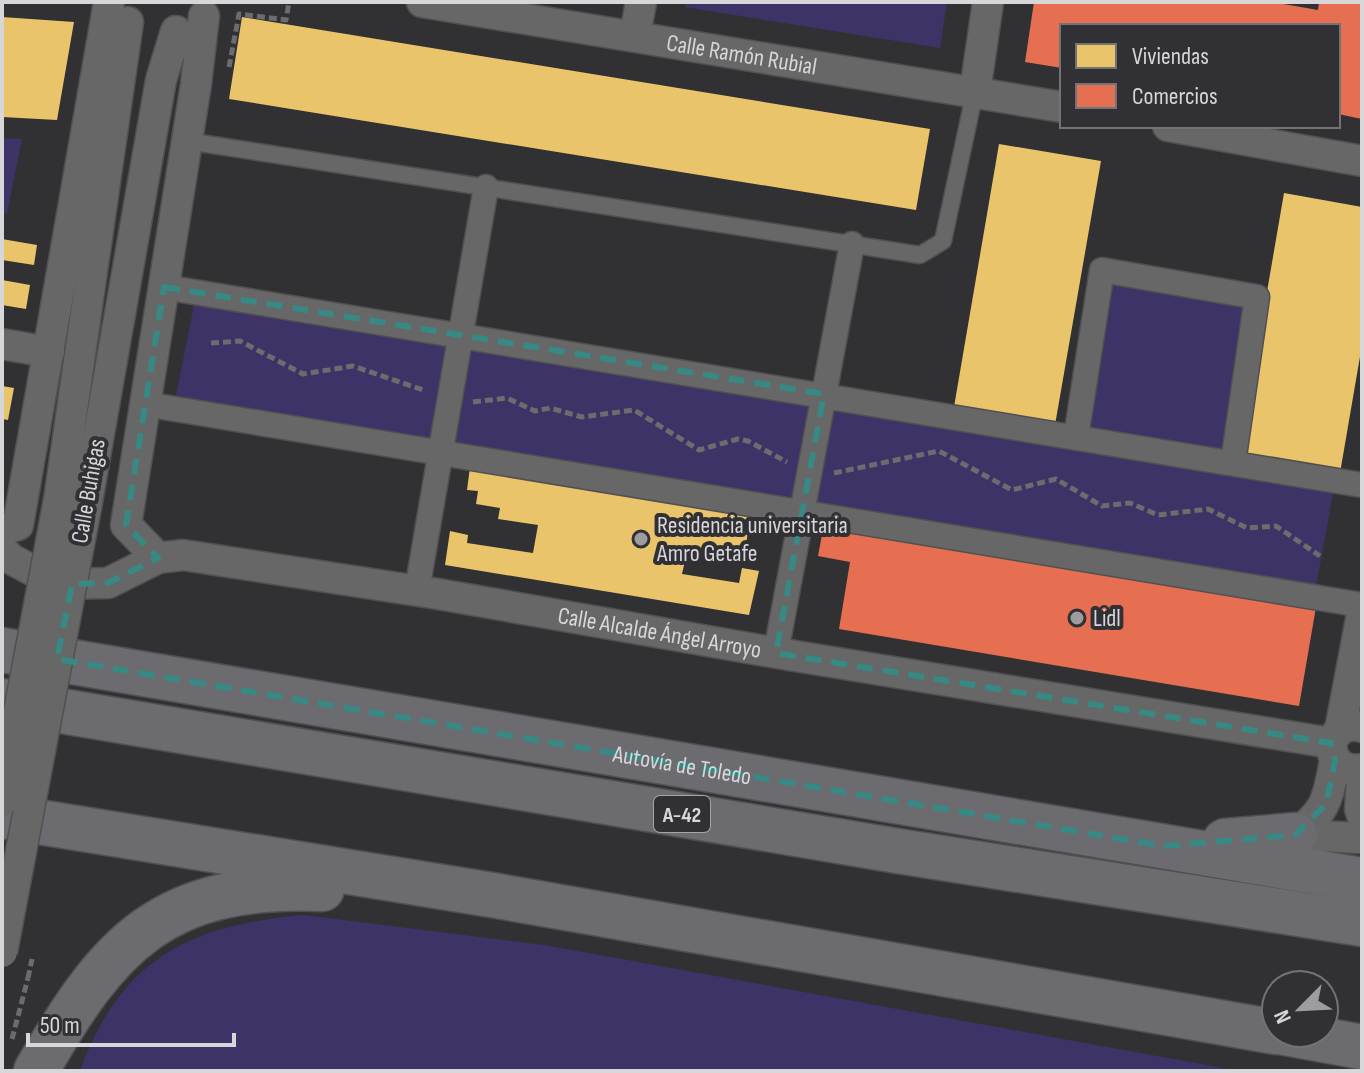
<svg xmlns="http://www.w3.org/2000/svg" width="1364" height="1073" font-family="'Sofia Sans Condensed',sans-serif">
	<rect width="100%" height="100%" fill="#313134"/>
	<path fill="#3d3367" d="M686,2H947L940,48L685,7Z
		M2,138L22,139L7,213H2Z
		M1109,280L1246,306L1334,488L1315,592L175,400L194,305L477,346L1084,445Z
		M304,915L544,945L1240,1071H80C121,958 190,925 304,915Z"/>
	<path fill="#e9c46a" d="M2,17L74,22L57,120L2,117Z
		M242,17L930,129L916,210L229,99Z
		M999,144L1101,161L1055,425L954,407Z
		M1284,193L1362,207V345L1340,473L1239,454Z
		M2,239L37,245L34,265L2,260Z
		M2,280L30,285L26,309L2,305Z
		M2,386L14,388L8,420L2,419Z
		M470,467L751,513L744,557L688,548L682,574L739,583L742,568L759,571L749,615L445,565L450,531L468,535L467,543L533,553L538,525L498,519L500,508L476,504L478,491L467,490Z"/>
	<path fill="#e76f51" d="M1034,2H1272L1318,10L1319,2H1362V119L1338,114V26H1062V68L1025,62Z
		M824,524L1316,607L1299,706L839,629L850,562L818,556Z"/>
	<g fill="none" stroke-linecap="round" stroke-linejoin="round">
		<defs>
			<path id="service" d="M187,141L920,255L943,241L975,91"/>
			<path id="pedestrian" d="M164,287L1362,485
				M145,404L1362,605
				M1076,437L1102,270L1257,297L1233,463
				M417,590L486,187
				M776,652L852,244"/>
			<g id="minor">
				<path id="s1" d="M422,2L1062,107"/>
				<path d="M635,35L641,2"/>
				<path d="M975,91L988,2"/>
				<path d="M1168,126L1362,161"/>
				<path d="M2,344L49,352"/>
				<path d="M59,500L128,22"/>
				<path d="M87,502L161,80L176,31"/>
				<path d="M2,530L18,525L109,2"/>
				<path id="s2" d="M2,550L11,559L58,584L108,583L158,558L183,555L438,594L789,655L1331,743"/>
				<path d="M158,558L126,525L196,84L204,16"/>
				<path d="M1362,727C1347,723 1337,729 1331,743C1332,762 1343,772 1362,769"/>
				<path d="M1340,730L1362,614"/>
				<path d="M1362,781L1360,809L1362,815"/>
				<path d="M1295,835C1328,809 1327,800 1335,761"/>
				<path d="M1295,835L1362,838"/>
			</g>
			<g id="motorway">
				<path id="s3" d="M2,650L1362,880"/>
				<path d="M2,701L898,851L1362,924"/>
				<path d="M2,816L492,895L1276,1032"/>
				<path d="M1225,841L1295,835"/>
				<path d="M1285,1033L1362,1047"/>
				<path d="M36,1071C110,941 164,883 322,889"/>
			</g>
		</defs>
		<use href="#service" stroke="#505051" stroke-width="19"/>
		<use href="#pedestrian" stroke="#505051" stroke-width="27"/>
		<use href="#minor" stroke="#505051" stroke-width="33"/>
		<use href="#motorway" stroke="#505051" stroke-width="47"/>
		<path stroke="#6c6c6e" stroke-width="5" stroke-dasharray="8 4" stroke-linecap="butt" d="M229,67L239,14L286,20L289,2
			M211,343L240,341L303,374L353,366L426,391
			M473,402L507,398L535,411L550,408L582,417L634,410L699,450L738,439L748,441L787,462
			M834,473L939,451L1012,490L1056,479L1102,506L1130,503L1158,515L1208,509L1247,528L1276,526L1320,556
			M12,1039L28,978"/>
		<use href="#service" stroke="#676767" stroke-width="16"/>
		<use href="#pedestrian" stroke="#676767" stroke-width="24"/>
		<use href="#minor" stroke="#676767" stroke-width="30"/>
		<use href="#motorway" stroke="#6c6c70" stroke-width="44"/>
		<defs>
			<path id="minor-bridge" d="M2,801L59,500
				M2,952L87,502"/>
		</defs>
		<use href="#minor-bridge" stroke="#505051" stroke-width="33" stroke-linecap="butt"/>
		<path stroke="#6c6c6e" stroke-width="5" stroke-dasharray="8 4" stroke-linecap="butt" d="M28,978L32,959"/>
		<use href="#minor-bridge" stroke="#676767" stroke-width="30"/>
	</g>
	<path fill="none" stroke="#378984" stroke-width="6" stroke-dasharray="16 10" stroke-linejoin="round" d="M164,287L824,394L776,653L1331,743L1335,761L1326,804L1295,835L1163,846L57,659L72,584L108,583L158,558L126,525Z"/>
	<g fill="#9d9da0" stroke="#303035" stroke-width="3">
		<circle cx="641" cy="539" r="8"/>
		<circle cx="1077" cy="618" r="8"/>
	</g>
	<g text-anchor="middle" stroke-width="8" stroke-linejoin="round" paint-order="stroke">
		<rect fill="#303035" stroke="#a5a5a8" stroke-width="2" x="654" y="796" width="56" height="36" rx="6"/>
		<g font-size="22" font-weight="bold" fill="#d7d7da">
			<text x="682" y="822">A-42</text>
		</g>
		<g font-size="24" fill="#d7d7da" stroke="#303035">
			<text dy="8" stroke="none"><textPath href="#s1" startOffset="324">Calle Ramón Rubial</textPath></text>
			<text transform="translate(88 491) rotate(-80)" y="8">Calle Buhigas</text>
			<text dy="8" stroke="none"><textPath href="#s2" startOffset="680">Calle Alcalde Ángel Arroyo</textPath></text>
			<text dy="8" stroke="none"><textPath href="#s3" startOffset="690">Autovía de Toledo</textPath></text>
		</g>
		<g font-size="24" fill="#d7d7da" stroke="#303035" text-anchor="start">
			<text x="657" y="533">Residencia universitaria<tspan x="657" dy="28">Amro Getafe</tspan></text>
			<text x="1093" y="626">Lidl</text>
		</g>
	</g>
	<rect width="1364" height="1073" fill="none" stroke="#d7d7da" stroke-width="8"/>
	<rect x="1060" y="24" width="280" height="104" fill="#303035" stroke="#737377" stroke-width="2"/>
	<rect x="1076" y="44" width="40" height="24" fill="#e9c46a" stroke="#737377" stroke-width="2"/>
	<text x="1132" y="64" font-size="24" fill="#d7d7da">Viviendas</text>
	<rect x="1076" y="84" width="40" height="24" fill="#e76f51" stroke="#737377" stroke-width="2"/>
	<text x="1132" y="104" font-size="24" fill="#d7d7da">Comercios</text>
	<g transform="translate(1300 1009) rotate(246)"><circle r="38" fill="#303035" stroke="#737377" stroke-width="2"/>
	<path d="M0-6L14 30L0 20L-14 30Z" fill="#9d9da0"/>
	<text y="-12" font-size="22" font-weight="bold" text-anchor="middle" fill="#d7d7da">N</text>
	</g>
	<path d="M28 1033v12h206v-12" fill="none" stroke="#d7d7da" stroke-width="4"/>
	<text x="40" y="1033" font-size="24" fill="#d7d7da" stroke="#303035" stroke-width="6" paint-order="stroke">50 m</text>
</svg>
